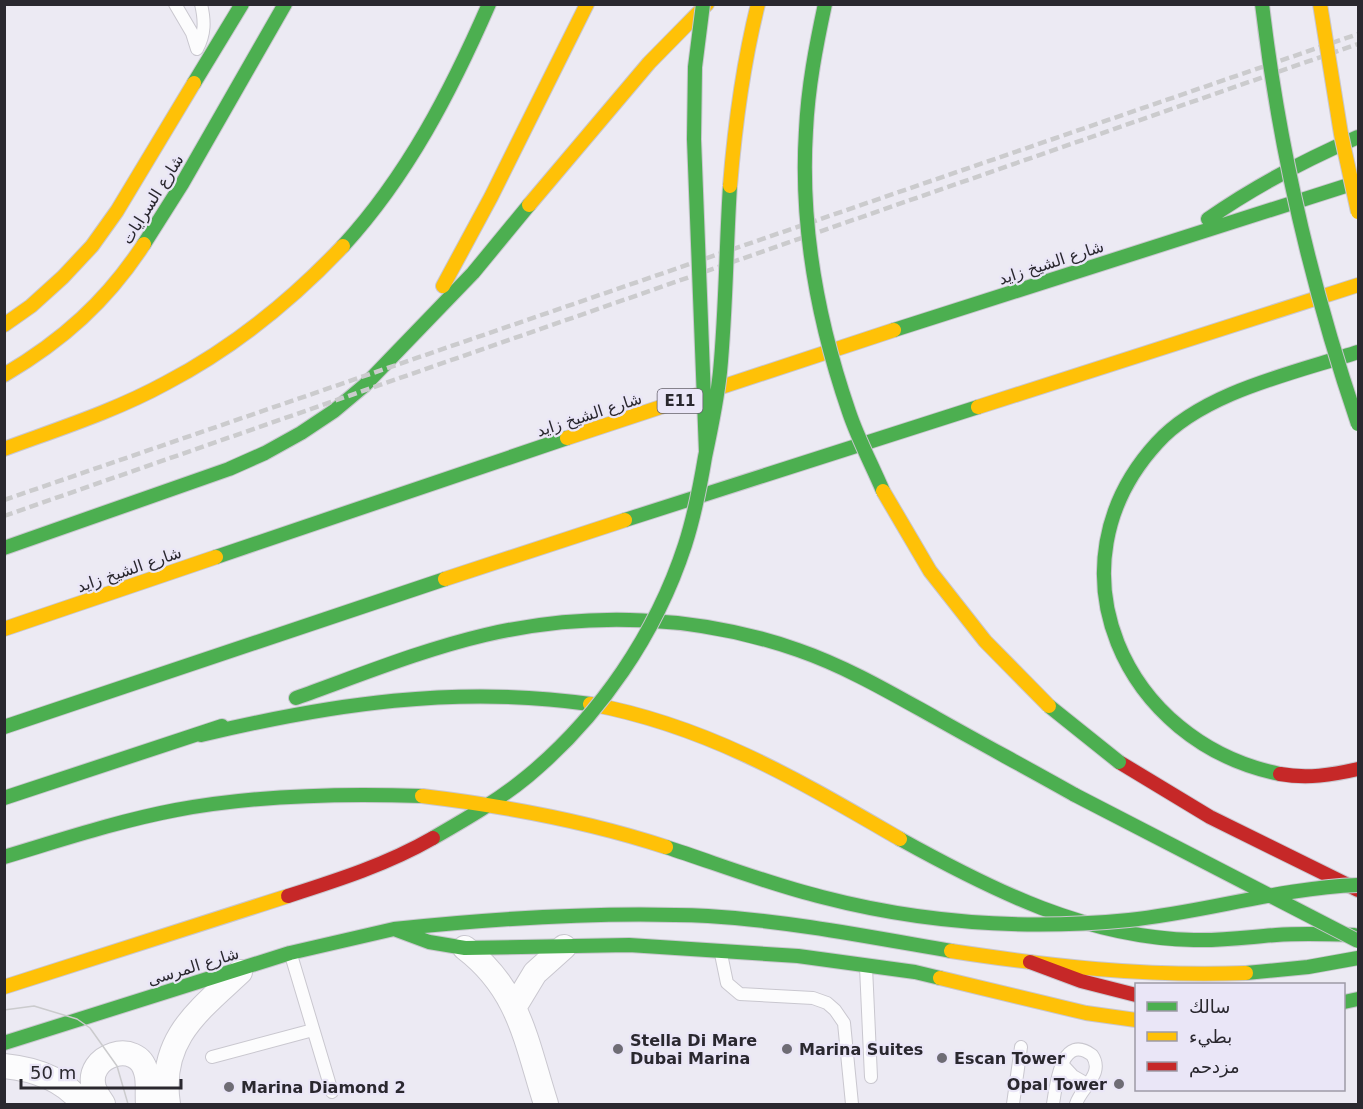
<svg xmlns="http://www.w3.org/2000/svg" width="1363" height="1109" font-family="'DejaVu Sans','Noto Sans Arabic',sans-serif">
	<rect width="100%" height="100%" fill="#eceaf3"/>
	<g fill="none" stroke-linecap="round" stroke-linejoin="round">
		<defs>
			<path id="lane" d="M175,4L192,33L197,49
				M197,49C205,34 205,21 201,4
				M721,954L727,983L740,994L813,998L827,1003L835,1010L844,1023L852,1104
				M291,955L332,1092
				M866,967L871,1077
				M212,1057L313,1030
				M1061,1063L1073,1076L1087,1084
				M1013,1104L1021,1047
				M1053,1104C1056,1086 1061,1032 1092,1055C1105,1074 1081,1087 1076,1104"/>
			<path id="street" d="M465,948C520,990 526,1042 546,1104
				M515,1006L535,973L564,947
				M4,1066C35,1069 64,1079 83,1104
				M103,1104C100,1099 96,1094 94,1088C84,1055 138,1038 146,1072C149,1081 147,1094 148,1104
				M168,1104C158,1040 198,1011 240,972"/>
			<path id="fast" d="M194,83L242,4
				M1208,219C1255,186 1305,160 1358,137
				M144,244L182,184L285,4
				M343,246C408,175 451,91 489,4
				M894,330L1358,182
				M625,520L978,407
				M4,548L229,469L265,453L301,433L334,411L365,385L473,273L529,205
				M216,557L567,438
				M296,698C358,676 421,650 485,635C588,611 698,615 798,650C847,667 891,693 936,718C982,744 1029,769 1075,795
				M4,727L445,579
				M201,735C331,704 456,685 590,704
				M1280,774C1124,743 1044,566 1157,443C1203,392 1294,373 1358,352
				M4,798L222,726
				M900,839C992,890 1087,938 1194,940C1222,941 1249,937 1276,935C1302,933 1328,934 1354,935
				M4,857C61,840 118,821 176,810C257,795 340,793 422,796
				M394,929C498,918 603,911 708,916C789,921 870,937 951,951
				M394,929L429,942L465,948L629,945L798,956L915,972L940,978
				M1246,973L1308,967L1358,958
				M1344,1002L1358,999
				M4,1043L290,953L394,929"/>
			<path id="slow" d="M529,205L649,63L707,4
				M443,286L491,197L587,4
				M4,325L31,306L63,277L92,246L117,211L194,83
				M4,375C62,341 107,301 144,244
				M978,407L1358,285
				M567,438L894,330
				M4,449C58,429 115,411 166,383C233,348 291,301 343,246
				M445,579L625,520
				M4,629L216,557
				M590,704C708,726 798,780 900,839
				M951,951C1049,966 1146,977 1246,973
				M940,978L1086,1013L1136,1020
				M4,987L288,896"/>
			<path id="jam" d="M1119,762L1210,817L1358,890
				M1280,774C1307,779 1332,775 1358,769
				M1030,962L1081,981L1136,995"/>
		</defs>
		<use href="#lane" stroke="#c9c7cf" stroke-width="14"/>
		<use href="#street" stroke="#c9c7cf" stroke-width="26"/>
		<use href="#fast" stroke="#c9c7cf" stroke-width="16"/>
		<use href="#slow" stroke="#c9c7cf" stroke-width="16"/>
		<use href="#jam" stroke="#c9c7cf" stroke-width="16"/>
		<use href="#lane" stroke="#fcfcfd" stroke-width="12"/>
		<use href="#street" stroke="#fcfcfd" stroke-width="24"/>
		<use href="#fast" stroke="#4caf50" stroke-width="14"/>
		<use href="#slow" stroke="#ffc107" stroke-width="14"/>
		<use href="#jam" stroke="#c62828" stroke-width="14"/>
		<path stroke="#cbcbcd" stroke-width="1.5" d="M4,1010L34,1006L77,1019L90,1028L117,1066L128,1104"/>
		<path stroke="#cbcbcd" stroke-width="4.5" stroke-dasharray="9 4.5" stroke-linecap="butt" d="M4,500L1358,34
			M4,516L1358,44"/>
		<defs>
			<path id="fast-bridge" d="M703,4L695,67L694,139L706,452
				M825,4C816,46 808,87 806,130C800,225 818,322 849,412C858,439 872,465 883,491
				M1262,4C1279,149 1311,286 1358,424
				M1049,706L1119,762
				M1075,795L1358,941
				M433,838C466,819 499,800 528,776C600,716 656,634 685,545C694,517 700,487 705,457C711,429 717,401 720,372C726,310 726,248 730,186
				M666,847C718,864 769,884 822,897C922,923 1027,930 1129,920C1206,912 1280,888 1358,885"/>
			<path id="slow-bridge" d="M1320,4L1341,134L1358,212
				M730,186C735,124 743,64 758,4
				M883,491L930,571L985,641L1049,706
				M422,796C505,806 587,821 666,847"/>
			<path id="jam-bridge" d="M288,896C338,880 388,864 433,838"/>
		</defs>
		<use href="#fast-bridge" stroke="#c9c7cf" stroke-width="16" stroke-linecap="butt"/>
		<use href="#slow-bridge" stroke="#c9c7cf" stroke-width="16" stroke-linecap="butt"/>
		<use href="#jam-bridge" stroke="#c9c7cf" stroke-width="16" stroke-linecap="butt"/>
		<use href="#fast-bridge" stroke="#4caf50" stroke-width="14"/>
		<use href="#slow-bridge" stroke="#ffc107" stroke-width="14"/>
		<use href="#jam-bridge" stroke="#c62828" stroke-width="14"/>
	</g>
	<g fill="#6e6c74" stroke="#eae6f7" stroke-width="2">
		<circle cx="618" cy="1049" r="6"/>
		<circle cx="787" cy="1049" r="6"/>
		<circle cx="942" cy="1058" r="6"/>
		<circle cx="1119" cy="1084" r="6"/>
		<circle cx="229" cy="1087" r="6"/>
	</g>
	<g text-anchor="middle" stroke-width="4.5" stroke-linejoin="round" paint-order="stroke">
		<rect fill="#eae6f7" stroke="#64616b" stroke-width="1.5" x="657.5" y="389" width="45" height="24" rx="4.5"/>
		<g font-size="15" font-weight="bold" fill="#2a282f">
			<text x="680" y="406">E11</text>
		</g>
		<g font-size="16" fill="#2a282f" stroke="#eae6f7">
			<text transform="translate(152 199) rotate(-58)" y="6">شارع السرايات</text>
			<text transform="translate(1051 262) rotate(-18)" y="6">شارع الشيخ زايد</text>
			<text transform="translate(589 414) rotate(-18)" y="6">شارع الشيخ زايد</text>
			<text transform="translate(129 569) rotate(-19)" y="6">شارع الشيخ زايد</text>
			<text transform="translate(193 966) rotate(-17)" y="6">شارع المرسى</text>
		</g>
		<g font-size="16" font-weight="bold" fill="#2a282f" stroke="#eae6f7" text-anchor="start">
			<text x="630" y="1046">Stella Di Mare<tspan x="630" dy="18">Dubai Marina</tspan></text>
			<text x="799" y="1055">Marina Suites</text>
			<text x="954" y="1064">Escan Tower</text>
			<text x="1107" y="1090" text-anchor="end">Opal Tower</text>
			<text x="241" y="1093">Marina Diamond 2</text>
		</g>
	</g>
	<rect width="1363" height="1109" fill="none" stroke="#2a282f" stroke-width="12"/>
	<rect x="1135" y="983" width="210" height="108" fill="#eae6f7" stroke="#9d9aa7" stroke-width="1.5"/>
	<rect x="1147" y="1002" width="30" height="9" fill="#4caf50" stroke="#9d9aa7" stroke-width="1.5"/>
	<text x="1189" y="1013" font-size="18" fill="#2a282f">سالك</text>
	<rect x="1147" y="1032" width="30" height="9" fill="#ffc107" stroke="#9d9aa7" stroke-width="1.5"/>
	<text x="1189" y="1043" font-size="18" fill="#2a282f">بطيء</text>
	<rect x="1147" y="1062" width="30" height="9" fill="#c62828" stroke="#9d9aa7" stroke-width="1.5"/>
	<text x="1189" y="1073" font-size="18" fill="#2a282f">مزدحم</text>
	<path d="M21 1079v9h160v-9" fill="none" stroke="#2a282f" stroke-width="3"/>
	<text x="30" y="1079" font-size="18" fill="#2a282f" stroke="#eae6f7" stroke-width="4.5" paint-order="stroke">50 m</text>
</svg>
